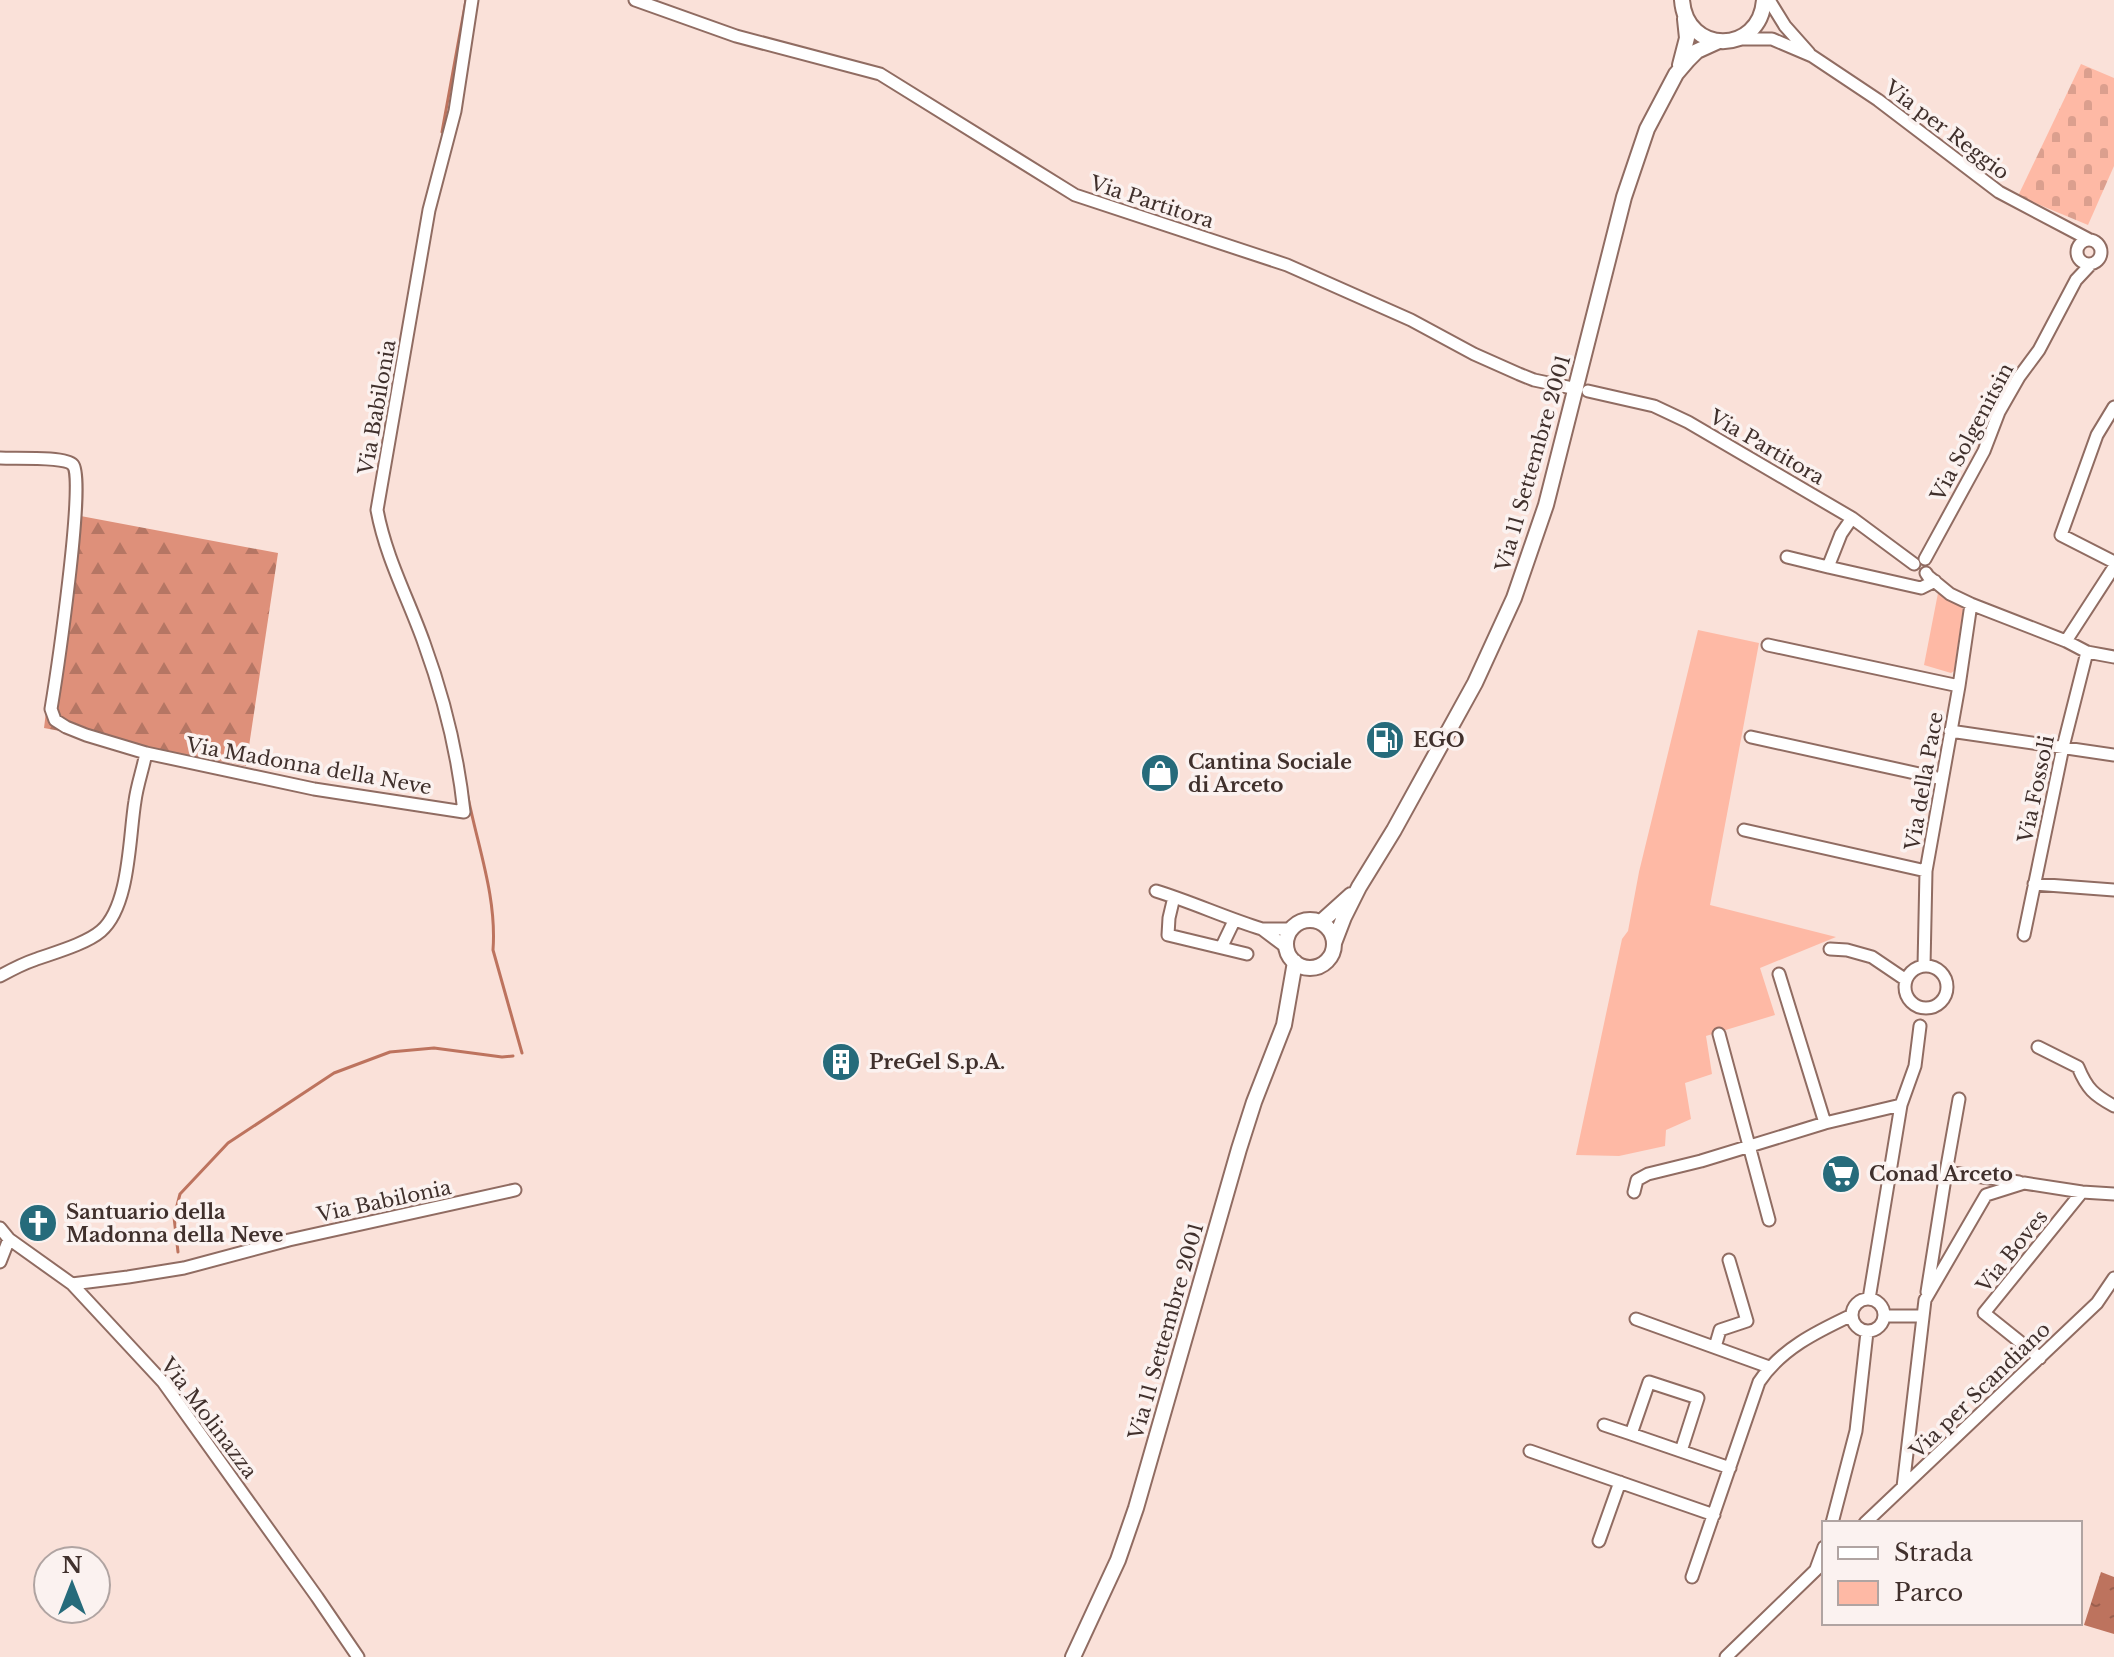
<svg xmlns="http://www.w3.org/2000/svg" width="2114" height="1657" font-family="'Libre Baskerville',serif">
	<defs>
		<pattern id="forest-firs" width="22" height="20" patternUnits="userSpaceOnUse" patternTransform="scale(2)"><rect width="22" height="20" fill="#de907a"/><path d="M5 1l3.5 6h-7zM16 11l3.5 6h-7z" fill="#b57664"/></pattern>
		<pattern id="cemetery-stones" width="16" height="16" patternUnits="userSpaceOnUse" patternTransform="scale(2)"><rect width="16" height="16" fill="#feb9a5"/><path d="M2 7V4a2 2 0 0 1 4 0v3zM10 15v-3a2 2 0 0 1 4 0v3z" fill="#db9f8e"/></pattern>
		<pattern id="water-ripples" width="26" height="14" patternUnits="userSpaceOnUse" patternTransform="scale(2)"><rect width="26" height="14" fill="#bd735e"/><path d="M2 4q2-2 4 0t4 0M15 11q2-2 4 0t4 0" fill="none" stroke="#9b5f4e"/></pattern>
	</defs>
	<rect width="100%" height="100%" fill="#fae1d9"/>
	<path fill="#feb9a5" d="M1938,593L1960,604L1963,609L1954,671L1951,673L1924,665Z
		M1698,630L1759,643L1710,905L1836,937L1760,968L1775,1015L1706,1036L1712,1074L1685,1083L1691,1119L1666,1130L1665,1146L1619,1156L1576,1155L1622,939L1628,931L1639,872Z"/>
	<path fill="url(#forest-firs)" d="M70,514L278,553L246,766L44,728Z"/>
	<path fill="url(#cemetery-stones)" d="M2081,64L2114,78V166L2088,225L2018,196Z"/>
	<path fill="url(#water-ripples)" d="M2101,1572L2114,1577V1634L2084,1625Z"/>
	<g fill="none" stroke-linecap="round" stroke-linejoin="round">
		<path stroke="#bd735e" stroke-width="3" d="M442,132L466,0
			M467,792C477,845 497,896 493,950L522,1053
			M178,1252L174,1217L180,1194L228,1143L334,1073L390,1052L434,1048L502,1057L513,1056"/>
		<defs>
			<path id="minor" d="M635,0L736,36L880,74L1075,195L1287,265L1411,320L1474,354L1519,374L1534,380L1577,389
				M1769,0L1785,26L1809,53
				M1737,39H1772L1812,56L1878,100L1999,192L2088,239
				M2077 252a12 12 0 1 1 24 0a12 12 0 1 1-24 0Z
				M1588,391L1654,406L1688,422L1852,518L1914,564
				M2114,407L2097,435L2061,535L2114,562
				M0,458C14,459 65,456 73,465C86,479 56,679 51,709L55,720L66,727L86,735L146,753C143,769 137,785 135,801C129,837 130,906 101,931C86,944 53,953 34,960C22,964 11,970 0,976
				M1787,557L1828,567L1841,534L1852,518
				M1925,559L1984,451L1999,412L2019,377L2039,350L2076,280L2091,264
				M1828,567L1921,588L1935,581
				M1926,573L1928,576L1950,594L1971,604L2066,641L2087,652L2114,657
				M2066,641L2114,567
				M1768,645L1959,686
				M1950,731L2114,755
				M1751,737L1942,779
				M146,753L314,789L464,812C458,755 444,698 424,643C408,598 386,558 377,510L429,210L455,111L472,0
				M1744,830L1926,871
				M2034,884L2114,890
				M1156,891C1192,902 1226,918 1262,929
				M1174,897L1169,918L1168,935L1247,954
				M2024,935L2063,747L2087,652
				M1222,946L1234,921
				M1286,947L1262,929H1292
				M1830,949L1847,950L1872,957L1906,980
				M1905 987a21 21 0 1 1 42 0a21 21 0 1 1-42 0Z
				M1924,966L1926,871L1959,686L1971,604
				M1779,974L1825,1123
				M1719,1034L1769,1220
				M2038,1047L2078,1067C2087,1089 2094,1095 2114,1106
				M1946,1172L1959,1099
				M1634,1192L1637,1180L1648,1174L1701,1161L1825,1123L1901,1105
				M0,1228L9,1239L72,1284L163,1382L317,1597L358,1657
				M0,1262L9,1239
				M72,1284L128,1277L184,1268L289,1240L515,1190
				M1927,1292L1946,1172L2019,1182
				M1852 1315a16 16 0 1 1 32 0a16 16 0 1 1-32 0Z
				M1869,1299L1901,1105L1915,1066L1920,1026
				M1885,1316H1923
				M1636,1319L1769,1367
				M1715,1347L1720,1330L1747,1321L1729,1260
				M2040,1358L1984,1313L2082,1192
				M1604,1425L1631,1434
				M1530,1451L1714,1515
				M1681,1451L1698,1398L1649,1382L1631,1434L1730,1468
				M1903,1487L1925,1300L1986,1195L2024,1183L2082,1192L2114,1194
				M1832,1523L1856,1431L1867,1332
				M1865,1523L2097,1303L2114,1278
				M1599,1541L1620,1482
				M1816,1569L1824,1547
				M1692,1577L1759,1382C1781,1349 1816,1332 1852,1315
				M1726,1657L1824,1562"/>
			<path id="major" d="M1682,0C1686,55 1760,55 1764,0
				M1680,65L1687,38L1685,19
				M1286 944a24 24 0 1 1 48 0a24 24 0 1 1-48 0Z
				M1321,922L1351,895
				M1334,943L1344,917L1359,887L1394,830L1475,683L1514,598L1546,505L1624,197L1647,129L1676,74L1688,60L1697,51L1719,41
				M1073,1657L1118,1560L1136,1508L1239,1149L1254,1102L1284,1025L1295,962"/>
		</defs>
		<use href="#minor" stroke="#906c62" stroke-width="15"/>
		<use href="#major" stroke="#906c62" stroke-width="18"/>
		<use href="#minor" stroke="#fff" stroke-width="11"/>
		<use href="#major" stroke="#fff" stroke-width="14"/>
	</g>
	<defs>
		<symbol id="fuel-disc" viewBox="-11 -11 22 22"><circle r="9.5" fill="#266b7b" stroke="#fbf2f0"/><path d="M-5.5-6h7V0h2V4h1.3V-2.5L3-4.5l.8-.8L6-3V5H2.5V1h-1V6h-7ZM-4.2-4.7v3.2H.2V-4.7Z" fill="#fff"/></symbol>
		<symbol id="shop-disc" viewBox="-11 -11 22 22"><circle r="9.5" fill="#266b7b" stroke="#fbf2f0"/><path d="M-5-2.5h2.3a2.7 3.5 0 0 1 5.4 0H5L5.5 6h-11ZM-1.5-2.5h3a1.5 2.3 0 0 0-3 0Z" fill="#fff"/></symbol>
		<symbol id="building-disc" viewBox="-11 -11 22 22"><circle r="9.5" fill="#266b7b" stroke="#fbf2f0"/><path d="M-4-6H4V6H1V3H-1V6H-4ZM-2.5-4.3h1.7v1.8h-1.7ZM.8-4.3h1.7v1.8H.8ZM-2.5-1h1.7V.8h-1.7ZM.8-1h1.7V.8H.8Z" fill="#fff"/></symbol>
		<symbol id="supermarket-disc" viewBox="-11 -11 22 22"><circle r="9.5" fill="#266b7b" stroke="#fbf2f0"/><path d="M-6-5.5h2.5l.6 2H6L4.5 2H-2.5L-4.4-4H-6ZM-1.5 3.2a1.3 1.3 0 1 0 .1 0ZM3 3.2a1.3 1.3 0 1 0 .1 0Z" fill="#fff"/></symbol>
		<symbol id="church-disc" viewBox="-11 -11 22 22"><circle r="9.5" fill="#266b7b" stroke="#fbf2f0"/><path d="M-1.2-6h2.4v3.5h3.3v2.4h-3.3V6h-2.4V-.1h-3.3v-2.4h3.3Z" fill="#fff"/></symbol>
	</defs>
	<g fill-rule="evenodd">
		<use href="#fuel-disc" x="1363" y="718" width="44" height="44"/>
		<use href="#shop-disc" x="1138" y="751" width="44" height="44"/>
		<use href="#building-disc" x="819" y="1040" width="44" height="44"/>
		<use href="#supermarket-disc" x="1819" y="1152" width="44" height="44"/>
		<use href="#church-disc" x="16" y="1201" width="44" height="44"/>
	</g>
	<g text-anchor="middle" stroke-width="7" stroke-linejoin="round" paint-order="stroke">
		<g font-size="20" fill="#40302c" stroke="#fbf2f0">
			<text transform="translate(1947 130) rotate(37)" y="7">Via per Reggio</text>
			<text transform="translate(1152 202) rotate(18)" y="7">Via Partitora</text>
			<text transform="translate(377 407) rotate(-80)" y="7">Via Babilonia</text>
			<text transform="translate(1972 432) rotate(-62)" y="7">Via Solgenitsin</text>
			<text transform="translate(1767 447) rotate(30)" y="7">Via Partitora</text>
			<text transform="translate(1533 463) rotate(-74)" y="7">Via 11 Settembre 2001</text>
			<text transform="translate(309 766) rotate(10)" y="7">Via Madonna della Neve</text>
			<text transform="translate(1924 781) rotate(-80)" y="7">Via della Pace</text>
			<text transform="translate(2036 789) rotate(-78)" y="7">Via Fossoli</text>
			<text transform="translate(384 1201) rotate(-12)" y="7">Via Babilonia</text>
			<text transform="translate(2012 1251) rotate(-51)" y="7">Via Boves</text>
			<text transform="translate(1166 1331) rotate(-74)" y="7">Via 11 Settembre 2001</text>
			<text transform="translate(1980 1390) rotate(-44)" y="7">Via per Scandiano</text>
			<text transform="translate(209 1418) rotate(53)" y="7">Via Molinazza</text>
		</g>
		<g font-size="20" font-weight="bold" fill="#40302c" stroke="#fbf2f0" text-anchor="start">
			<text x="1413" y="747">EGO</text>
			<text x="1188" y="769">Cantina Sociale<tspan x="1188" dy="23">di Arceto</tspan></text>
			<text x="869" y="1069">PreGel S.p.A.</text>
			<text x="1869" y="1181">Conad Arceto</text>
			<text x="66" y="1219">Santuario della<tspan x="66" dy="23">Madonna della Neve</tspan></text>
		</g>
	</g>
	<rect x="1822" y="1521" width="260" height="104" fill="#fbf2f0" stroke="#b0a4a2" stroke-width="2"/>
	<rect x="1838" y="1547" width="40" height="12" fill="#ffffff" stroke="#b0a4a2" stroke-width="2"/>
	<text x="1894" y="1561" font-size="24" fill="#40302c">Strada</text>
	<rect x="1838" y="1581" width="40" height="24" fill="#feb9a5" stroke="#b0a4a2" stroke-width="2"/>
	<text x="1894" y="1601" font-size="24" fill="#40302c">Parco</text>
	<g transform="translate(72 1585)"><circle r="38" fill="#fbf2f0" stroke="#b0a4a2" stroke-width="2"/>
	<path d="M0-6L14 30L0 20L-14 30Z" fill="#266b7b"/>
	<text y="-12" font-size="22" font-weight="bold" text-anchor="middle" fill="#40302c">N</text>
	</g>
</svg>
